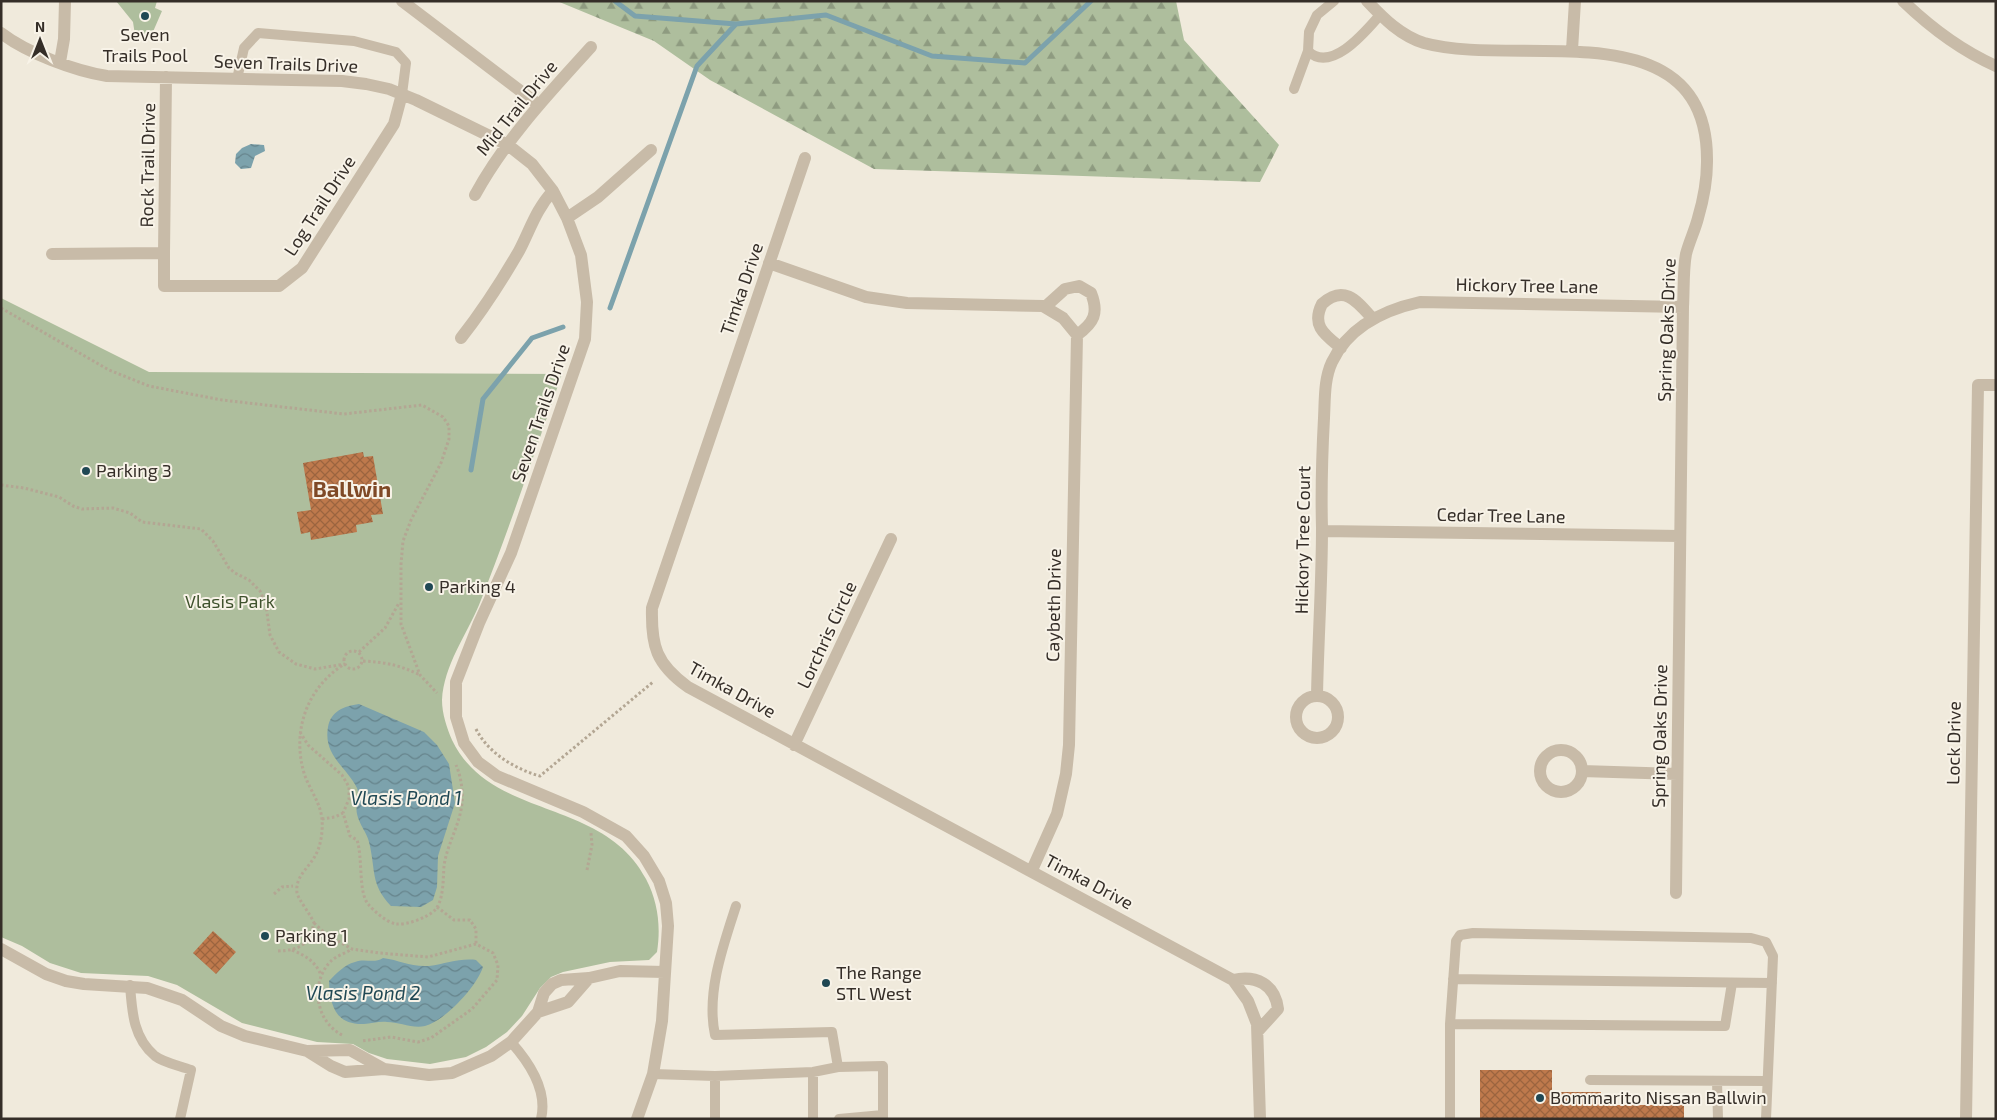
<svg xmlns="http://www.w3.org/2000/svg" width="1997" height="1120" font-family="'Exo 2',sans-serif">
	<defs>
		<pattern id="forest-firs" width="22" height="20" patternUnits="userSpaceOnUse" patternTransform="scale(1.25)"><rect width="22" height="20" fill="#aebe9d"/><path d="M5 1l3.5 6h-7zM16 11l3.5 6h-7z" fill="#8e9b80"/></pattern>
		<pattern id="water-waves" width="16" height="10" patternUnits="userSpaceOnUse" patternTransform="scale(1.25)"><rect width="16" height="10" fill="#7ca2ac"/><path d="M0 5q4-4 8 0t8 0" fill="none" stroke="#66848c"/></pattern>
		<pattern id="building-cross-hatch" width="8" height="8" patternUnits="userSpaceOnUse" patternTransform="scale(1.25)"><rect width="8" height="8" fill="#be794c"/><path d="M0 0l8 8M0 8l8-8" fill="none" stroke="#9b643f"/></pattern>
	</defs>
	<rect width="100%" height="100%" fill="#f0eadc"/>
	<path fill="url(#forest-firs)" d="M557,1H1176L1184,40L1279,145L1260,182L874,169L710,80L654,41Z"/>
	<path fill="#aebe9d" d="M116,1H157L155,8L162,11L152,34L135,35L133,22Z
		M1,298L149,372L562,374C535,451 509,530 479,605C466,636 444,665 442,700C442,714 447,728 452,740C491,821 603,797 646,879C658,902 661,926 657,952L649,960L610,962L563,972L551,977L540,988L522,1016L507,1032L486,1047L466,1057L430,1064L387,1059L369,1053L353,1044L317,1042L242,1023L177,985L148,976L81,973L50,963L22,946L1,937Z"/>
	<path fill="url(#water-waves)" d="M251,144L264,145L265,151L255,156L251,168L241,169L235,163L236,154L242,148Z
		M359,704L424,732L437,745L449,764L455,803L438,856L437,887L433,900L421,907L391,906C370,884 376,870 369,842C367,833 359,824 357,814C355,806 360,795 357,788C346,766 323,756 328,727C331,711 344,706 359,704Z
		M383,958C400,960 409,967 429,966C446,964 459,958 476,960L483,967C477,986 445,1021 425,1026C413,1029 399,1022 387,1022C379,1021 371,1024 364,1024C335,1025 330,1005 329,981C337,973 344,965 355,962C365,958 374,964 383,958Z"/>
	<g fill="none" stroke-linecap="round" stroke-linejoin="round">
		<path stroke="#7ca2ac" stroke-width="5" d="M615,1L635,16L736,24
			M610,308L697,66L736,24L826,15L932,56L1025,63L1091,1
			M471,470L483,399L532,338L563,327"/>
	</g>
	<path fill="url(#building-cross-hatch)" d="M363,452L364,457L373,456L383,514L371,515L373,522L356,525L357,532L311,540L310,532L301,534L297,512L311,510L303,463Z
		M213,931L236,952L216,974L193,953Z
		M1480,1070H1552V1092H1601V1105H1684V1119H1480Z"/>
	<g fill="none" stroke-linecap="round" stroke-linejoin="round">
		<path stroke="#b3a693" stroke-width="3" stroke-dasharray="2.5 2.5" stroke-linecap="butt" d="M1,308L109,370L149,386L222,400L344,414L422,405L443,417L449,426V439L441,463L411,520L403,541L401,564V624L420,675L437,693
			M1,485L24,488L59,497L73,506L82,509L113,508L130,513L142,522L201,529L213,541L229,568L235,573L249,580L260,591L266,605L270,635L279,652L296,664L315,669L345,664
			M344 660a9 9 0 1 1 18 0a9 9 0 1 1-18 0Z
			M359,652L385,628L399,603
			M363,661C384,662 400,665 420,675
			M476,729C488,753 515,769 540,776L653,682
			M300,732L308,745L342,775L349,787V799L343,813
			M322,819L335,817L343,813L350,836L357,840C363,858 358,891 368,904C374,911 386,922 396,924C407,925 427,918 435,910C444,900 443,878 444,866C447,844 460,825 462,803C463,791 461,776 456,765
			M587,870L592,845L591,833
			M274,894L282,887L293,886
			M437,907L454,920H470L476,929V944
			M314,923L326,934L352,949L379,953L428,957L476,944L493,953L498,965L497,980L472,1009L431,1038L418,1042L391,1037L362,1041
			M292,950C306,956 315,961 321,975
			M278,951C300,950 309,945 314,923C311,915 298,899 297,893C295,876 308,869 315,856C321,846 323,831 322,819C320,801 309,789 304,773C292,732 306,689 343,665
			M342,1035C315,1021 310,982 331,961C336,956 346,953 352,949"/>
		<path stroke="#c8bba8" stroke-width="10" d="M1308,51C1331,74 1366,31 1380,15
			M237,79L244,48L258,33L354,41L396,52L406,63L402,94
			M1294,89L1308,51L1309,32L1317,15L1334,1
			M736,906C723,946 706,993 715,1035L832,1032L838,1067
			M1453,979L1772,983
			M130,985C132,1011 133,1038 155,1056C164,1063 181,1066 191,1070L180,1119
			M1450,1024L1725,1026L1732,983
			M511,1042C529,1062 548,1090 541,1119
			M653,1074L715,1076L813,1072L838,1067L883,1066V1119
			M1590,1080L1766,1081
			M1717,1081L1718,1119
			M715,1119V1076
			M813,1119V1072
			M839,1119L883,1115
			M1450,1119V1024L1456,941L1460,935L1473,933L1751,938L1766,942L1773,956L1766,1119"/>
		<path stroke="#c8bba8" stroke-width="12" d="M402,1L539,105
			M1367,1C1383,18 1401,36 1424,43C1517,69 1709,6 1707,162C1707,179 1703,201 1698,218C1695,230 1689,242 1686,254C1683,270 1684,290 1683,307L1676,893
			M1903,1C1930,27 1962,51 1996,66
			M1,33C27,53 75,71 107,76L342,81L366,84L389,89L416,100L508,145L532,164L553,191L567,218L581,255L587,302L585,339L511,553L479,623L456,682V717L464,743L478,762L497,776L583,812L626,836L644,856L659,881L666,903L668,926L662,1021L653,1074L637,1119
			M1572,50L1575,1
			M60,62L64,39L65,1
			M805,158L652,608C651,646 656,664 688,687L1233,980L1248,1001L1257,1024L1260,1119
			M475,195C505,140 549,93 591,47
			M567,218L598,197L651,150
			M164,253L166,77
			M52,254L164,253V286H279L302,268L394,124L402,94
			M769,263L866,297L907,303L1043,306L1063,318L1077,335L1069,745L1066,774L1057,814L1032,870
			M1045,307L1065,289L1079,286L1091,293C1099,313 1094,323 1077,335
			M461,338C483,310 501,282 519,251C530,230 536,209 553,191
			M1341,348C1325,335 1311,326 1322,304C1344,284 1357,301 1372,318
			M1322,531L1680,536
			M1317,696C1318,640 1322,584 1322,528C1321,491 1322,455 1324,418C1325,399 1324,379 1332,362C1349,326 1384,310 1420,302L1683,307
			M1296 717a21 21 0 1 1 42 0a21 21 0 1 1-42 0Z
			M794,745L891,539
			M1540 771a21 21 0 1 1 42 0a21 21 0 1 1-42 0Z
			M1582,771L1677,774
			M1,949L46,974L66,981L84,984L147,988L182,1000L221,1026L245,1036L307,1051L350,1050L384,1069
			M1233,980C1256,975 1275,984 1278,1009L1258,1031
			M538,1012L568,1002L589,978
			M307,1051L331,1066L345,1072L384,1069L429,1075L452,1073L491,1056L511,1042L538,1012L544,993L552,984L561,980L589,978L620,971L665,972
			M1966,1119L1978,385H1996"/>
	</g>
	<g fill="#204854" stroke="#f8f3e8" stroke-width="2">
		<circle cx="145" cy="16" r="5"/>
		<circle cx="86" cy="471" r="5"/>
		<circle cx="429" cy="587" r="5"/>
		<circle cx="265" cy="936" r="5"/>
		<circle cx="826" cy="983" r="5"/>
		<circle cx="1540" cy="1098" r="5"/>
	</g>
	<g text-anchor="middle" stroke-width="4" stroke-linejoin="round" paint-order="stroke">
		<g font-size="18" fill="#352e28" stroke="#f8f3e8" text-anchor="start">
			<text x="145" y="41" text-anchor="middle">Seven<tspan x="145" dy="21">Trails Pool</tspan></text>
			<text x="96" y="477">Parking 3</text>
			<text x="439" y="593">Parking 4</text>
			<text x="275" y="942">Parking 1</text>
			<text x="836" y="979">The Range<tspan x="836" dy="21">STL West</tspan></text>
			<text x="1550" y="1104">Bommarito Nissan Ballwin</text>
		</g>
		<g font-size="18" fill="#352e28" stroke="#f8f3e8">
			<text transform="translate(286 64) rotate(2)" y="6">Seven Trails Drive</text>
			<text transform="translate(517 108) rotate(-51)" y="6">Mid Trail Drive</text>
			<text transform="translate(148 165) rotate(-89)" y="6">Rock Trail Drive</text>
			<text transform="translate(320 206) rotate(-57)" y="6">Log Trail Drive</text>
			<text transform="translate(1527 286) rotate(1)" y="6">Hickory Tree Lane</text>
			<text transform="translate(742 289) rotate(-71)" y="6">Timka Drive</text>
			<text transform="translate(1667 330) rotate(-88)" y="6">Spring Oaks Drive</text>
			<text transform="translate(541 413) rotate(-71)" y="6">Seven Trails Drive</text>
			<text transform="translate(1501 516) rotate(1)" y="6">Cedar Tree Lane</text>
			<text transform="translate(1303 540) rotate(-89)" y="6">Hickory Tree Court</text>
			<text transform="translate(1054 605) rotate(-89)" y="6">Caybeth Drive</text>
			<text transform="translate(827 635) rotate(-65)" y="6">Lorchris Circle</text>
			<text transform="translate(732 690) rotate(29)" y="6">Timka Drive</text>
			<text transform="translate(1660 736) rotate(-89)" y="6">Spring Oaks Drive</text>
			<text transform="translate(1954 743) rotate(-89)" y="6">Lock Drive</text>
			<text transform="translate(1089 882) rotate(28)" y="6">Timka Drive</text>
		</g>
		<g font-size="18" fill="#3f522d" stroke="#f8f3e8">
			<text x="230" y="608">Vlasis Park</text>
		</g>
		<g font-size="19" font-style="italic" fill="#204854" stroke="#f8f3e8">
			<text x="406" y="805">Vlasis Pond 1</text>
			<text x="363" y="1000">Vlasis Pond 2</text>
		</g>
		<g font-size="22" font-weight="bold" fill="#7f4926" stroke="#f8f3e8">
			<text x="352" y="497">Ballwin</text>
		</g>
	</g>
	<rect width="1997" height="1120" fill="none" stroke="#352e28" stroke-width="5"/>
	<g transform="translate(40 40)" stroke="#f8f3e8" stroke-width="4" paint-order="stroke">
	<path d="M0-4L9 19L0 12L-9 19Z" fill="#352e28"/>
	<text y="-8" font-size="14" font-weight="bold" text-anchor="middle" fill="#352e28">N</text>
	</g>
</svg>
